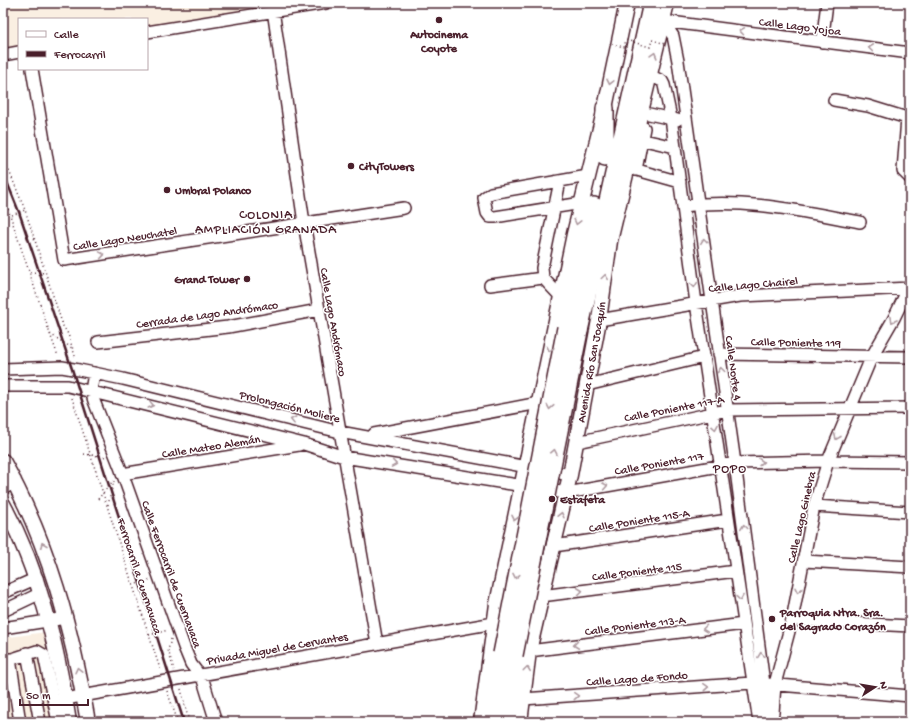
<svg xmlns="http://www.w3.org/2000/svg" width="913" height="725" font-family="'Gochi Hand',sans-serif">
	<rect width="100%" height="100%" fill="#fff"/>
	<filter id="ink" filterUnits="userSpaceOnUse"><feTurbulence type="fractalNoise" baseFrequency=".025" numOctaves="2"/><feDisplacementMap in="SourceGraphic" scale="8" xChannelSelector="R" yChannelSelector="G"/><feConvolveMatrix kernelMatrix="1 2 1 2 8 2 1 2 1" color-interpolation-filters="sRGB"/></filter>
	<g filter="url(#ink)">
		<path fill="#faefe2" d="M3,3H264L265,11L147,32V19H19V53L3,55Z
			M46,632L61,722H3V638Z"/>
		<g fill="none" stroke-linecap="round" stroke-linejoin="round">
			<defs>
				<path id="minor" d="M272,3L304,223L377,644
					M663,21L673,36L678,61L735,463L769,722
					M663,21L910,53
					M147,32L326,3
					M822,42L827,3
					M3,55L19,52
					M32,69L64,260L404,208
					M649,75L662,81L664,85L671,118L696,303L759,722
					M834,100L868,106L907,118
					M640,112L677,120
					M910,119L907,118L903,171L910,178
					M635,138L675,147
					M630,168L680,182
					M636,170L644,128
					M560,181L542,268L543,278L561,297
					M582,203L495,217H490L487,213L484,198L491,193L588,176
					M683,206C746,198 799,211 860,222
					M490,285L543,278
					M599,320L740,296L910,288
					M98,342L228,327L319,310
					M719,354L910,357
					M3,369L62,367L79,370L123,379L340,432L570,475
					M94,373L91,391L94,401L120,467L184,647L191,664L203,680L216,722
					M587,385L704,357
					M3,386H68L304,444L344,457L567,493L735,463L828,461L910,462
					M374,434L539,403
					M577,442L727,410L910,408
					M122,474L299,445
					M814,506L910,512
					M554,546L728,520
					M804,561L910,567
					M3,593L37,578
					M541,596L736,571
					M3,611L41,593
					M792,620L910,626
					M3,628L66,618
					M529,651L744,624
					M27,653L40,722
					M10,659L20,722
					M3,662L37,651L44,655L58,722
					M767,684L910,696
					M65,699L494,623
					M523,699L752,683
					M773,713L775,684L792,620L814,506L828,461L872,356L894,318L910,285"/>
				<path id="major" d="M3,461C49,543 72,630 88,722
					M3,487L14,481
					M3,504C40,572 57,646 69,722
					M481,722L497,604L574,234L605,108L627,3
					M520,722L529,651L570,475L599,320L610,241L667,3"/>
				<path id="highway" d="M605,108V157
					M629,136L640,112
					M566,328L594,206
					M579,331L652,3
					M494,722L502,654
					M507,722L514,655"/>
			</defs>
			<use href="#minor" stroke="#4a1f2b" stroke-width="14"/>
			<use href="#major" stroke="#4a1f2b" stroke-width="17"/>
			<use href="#highway" stroke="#4a1f2b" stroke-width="20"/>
			<path stroke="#4a1f2b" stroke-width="1.5" stroke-dasharray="1 3" stroke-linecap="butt" d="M3,156L25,210L63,326L68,334L76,359
				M3,194L50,334L72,348
				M12,215L25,210
				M30,272L46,273
				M50,334L58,356
				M72,398L161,672
				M84,454L106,457
				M98,499L113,481
				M108,505L114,481
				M133,585L150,580
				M149,635L168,630
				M171,639L168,650L174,670
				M181,689L189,722
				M167,691L178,722"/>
			<use href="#minor" stroke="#fff" stroke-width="11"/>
			<use href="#major" stroke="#fff" stroke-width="14"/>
			<use href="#highway" stroke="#fff" stroke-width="17"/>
			<path stroke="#4a1f2b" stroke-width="2.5" d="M3,172L19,212L72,369L184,722"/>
			<defs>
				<path id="highway-bridge" d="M502,654L566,328
					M514,655L579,331"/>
			</defs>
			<use href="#highway-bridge" stroke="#4a1f2b" stroke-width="20" stroke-linecap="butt"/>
			<path stroke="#4a1f2b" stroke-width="1.5" stroke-dasharray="1 3" stroke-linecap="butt" d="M612,44L624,47L626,40L650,47L652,40L666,44"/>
			<use href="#highway-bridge" stroke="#fff" stroke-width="17"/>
		</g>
		<defs><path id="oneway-chevron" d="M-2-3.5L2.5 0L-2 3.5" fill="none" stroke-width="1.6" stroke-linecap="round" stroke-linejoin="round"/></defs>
		<g stroke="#ae9aa0">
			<use href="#oneway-chevron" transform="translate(742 31) rotate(-172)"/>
			<use href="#oneway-chevron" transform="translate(871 48) rotate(-173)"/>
			<use href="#oneway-chevron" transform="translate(654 55) rotate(-74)"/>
			<use href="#oneway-chevron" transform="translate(610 82) rotate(102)"/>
			<use href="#oneway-chevron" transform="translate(577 222) rotate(104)"/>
			<use href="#oneway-chevron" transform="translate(704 241) rotate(-97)"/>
			<use href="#oneway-chevron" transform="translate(102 255) rotate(-9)"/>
			<use href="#oneway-chevron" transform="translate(605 277) rotate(-82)"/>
			<use href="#oneway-chevron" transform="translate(694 285) rotate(83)"/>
			<use href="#oneway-chevron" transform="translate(893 320) rotate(119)"/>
			<use href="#oneway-chevron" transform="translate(550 349) rotate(102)"/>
			<use href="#oneway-chevron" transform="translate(721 370) rotate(-98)"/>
			<use href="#oneway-chevron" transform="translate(151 405) rotate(14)"/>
			<use href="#oneway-chevron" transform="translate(550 407) rotate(101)"/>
			<use href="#oneway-chevron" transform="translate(293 420) rotate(-166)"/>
			<use href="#oneway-chevron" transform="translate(715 427) rotate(81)"/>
			<use href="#oneway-chevron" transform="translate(837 437) rotate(112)"/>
			<use href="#oneway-chevron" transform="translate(554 452) rotate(-79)"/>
			<use href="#oneway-chevron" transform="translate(761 462) rotate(-1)"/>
			<use href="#oneway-chevron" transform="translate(394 464) rotate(9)"/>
			<use href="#oneway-chevron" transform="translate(605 486) rotate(-10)"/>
			<use href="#oneway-chevron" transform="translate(561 515) rotate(-77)"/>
			<use href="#oneway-chevron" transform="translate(515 518) rotate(102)"/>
			<use href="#oneway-chevron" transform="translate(744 527) rotate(-98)"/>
			<use href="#oneway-chevron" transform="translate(43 545) rotate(-112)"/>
			<use href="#oneway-chevron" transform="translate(516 576) rotate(101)"/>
			<use href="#oneway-chevron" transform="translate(798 590) rotate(102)"/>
			<use href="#oneway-chevron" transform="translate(580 591) rotate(-7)"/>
			<use href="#oneway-chevron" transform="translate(740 598) rotate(81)"/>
			<use href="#oneway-chevron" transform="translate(705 629) rotate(173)"/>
			<use href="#oneway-chevron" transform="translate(576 645) rotate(173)"/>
			<use href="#oneway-chevron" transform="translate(761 655) rotate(-98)"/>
			<use href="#oneway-chevron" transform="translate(527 669) rotate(-83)"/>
			<use href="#oneway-chevron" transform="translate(78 670) rotate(-103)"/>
			<use href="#oneway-chevron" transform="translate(706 687) rotate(-4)"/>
			<use href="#oneway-chevron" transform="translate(576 696) rotate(-4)"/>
		</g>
	</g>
	<g fill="#4a1f2b" stroke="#fff" stroke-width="1.5">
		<circle cx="439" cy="20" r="4"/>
		<circle cx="351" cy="166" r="4"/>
		<circle cx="167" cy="190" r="4"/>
		<circle cx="247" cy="279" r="4"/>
		<circle cx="552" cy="499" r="4"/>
		<circle cx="772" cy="619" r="4"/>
	</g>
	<g text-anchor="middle" stroke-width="3" stroke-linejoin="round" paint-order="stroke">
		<g font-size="12" fill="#4a1f2b" stroke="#fff">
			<text transform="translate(800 26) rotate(7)" y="4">Calle Lago Yojoa</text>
			<text transform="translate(125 238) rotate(-9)" y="4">Calle Lago Neuchatel</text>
			<text transform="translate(753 284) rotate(-5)" y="4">Calle Lago Chairel</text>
			<text transform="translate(207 314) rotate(-8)" y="4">Cerrada de Lago Andrómaco</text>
			<text transform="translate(334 322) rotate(80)" y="4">Calle Lago Andrómaco</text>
			<text transform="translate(796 342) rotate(1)" y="4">Calle Poniente 119</text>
			<text transform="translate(591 362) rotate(-80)" y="4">Avenida Río San Joaquín</text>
			<text transform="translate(734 368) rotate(82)" y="4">Calle Norte 4</text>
			<text transform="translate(290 406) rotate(14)" y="4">Prolongación Moliere</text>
			<text transform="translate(674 408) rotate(-11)" y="4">Calle Poniente 117-A</text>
			<text transform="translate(211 446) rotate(-9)" y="4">Calle Mateo Alemán</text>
			<text transform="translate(659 463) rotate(-10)" y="4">Calle Poniente 117</text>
			<text transform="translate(801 517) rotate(-77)" y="4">Calle Lago Ginebra</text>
			<text transform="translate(639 520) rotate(-9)" y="4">Calle Poniente 115-A</text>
			<text transform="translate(637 571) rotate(-7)" y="4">Calle Poniente 115</text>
			<text transform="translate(172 574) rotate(70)" y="4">Calle Ferrocarril de Cuernavaca</text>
			<text transform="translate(140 576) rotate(72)" y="4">Ferrocarril a Cuernavaca</text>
			<text transform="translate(635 625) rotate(-7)" y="4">Calle Poniente 113-A</text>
			<text transform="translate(277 648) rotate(-10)" y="4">Privada Miguel de Cervantes</text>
			<text transform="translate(637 678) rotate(-4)" y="4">Calle Lago de Fondo</text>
		</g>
		<g font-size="12" font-weight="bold" fill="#4a1f2b" stroke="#fff" text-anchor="start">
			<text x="439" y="38" text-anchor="middle">Autocinema<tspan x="439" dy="14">Coyote</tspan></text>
			<text x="359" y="170">CityTowers</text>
			<text x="175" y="194">Umbral Polanco</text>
			<text x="239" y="283" text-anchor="end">Grand Tower</text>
			<text x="560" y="503">Estafeta</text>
			<text x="780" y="616">Parroquia Ntra. Sra.<tspan x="780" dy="14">del Sagrado Corazón</tspan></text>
		</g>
		<g font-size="13" letter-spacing="1" fill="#4a1f2b" stroke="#fff">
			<text x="266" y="218">COLONIA<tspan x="266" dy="15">AMPLIACIÓN GRANADA</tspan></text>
			<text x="730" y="472">POPO</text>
		</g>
	</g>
	<rect width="913" height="725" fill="none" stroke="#fff" stroke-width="16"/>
	<rect x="8" y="8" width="897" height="709" fill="none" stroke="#4a1f2b" stroke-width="1.5" filter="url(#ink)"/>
	<rect x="18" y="18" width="130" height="52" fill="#ffffff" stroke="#b7a5aa"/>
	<rect x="26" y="31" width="20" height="6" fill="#ffffff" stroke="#b7a5aa"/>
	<text x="54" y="38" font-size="12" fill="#4a1f2b">Calle</text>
	<rect x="26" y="51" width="20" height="6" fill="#4a1f2b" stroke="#b7a5aa"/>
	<text x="54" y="58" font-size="12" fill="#4a1f2b">Ferrocarril</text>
	<g transform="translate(875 687) rotate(78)" stroke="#ffffff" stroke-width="3" paint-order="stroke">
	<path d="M0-3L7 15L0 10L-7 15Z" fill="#4a1f2b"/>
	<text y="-6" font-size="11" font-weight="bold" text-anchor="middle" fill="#4a1f2b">N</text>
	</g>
	<path d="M20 699v6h68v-6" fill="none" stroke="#4a1f2b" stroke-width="2"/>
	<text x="26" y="699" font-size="12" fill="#4a1f2b" stroke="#ffffff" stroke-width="3" paint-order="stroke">50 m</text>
</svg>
